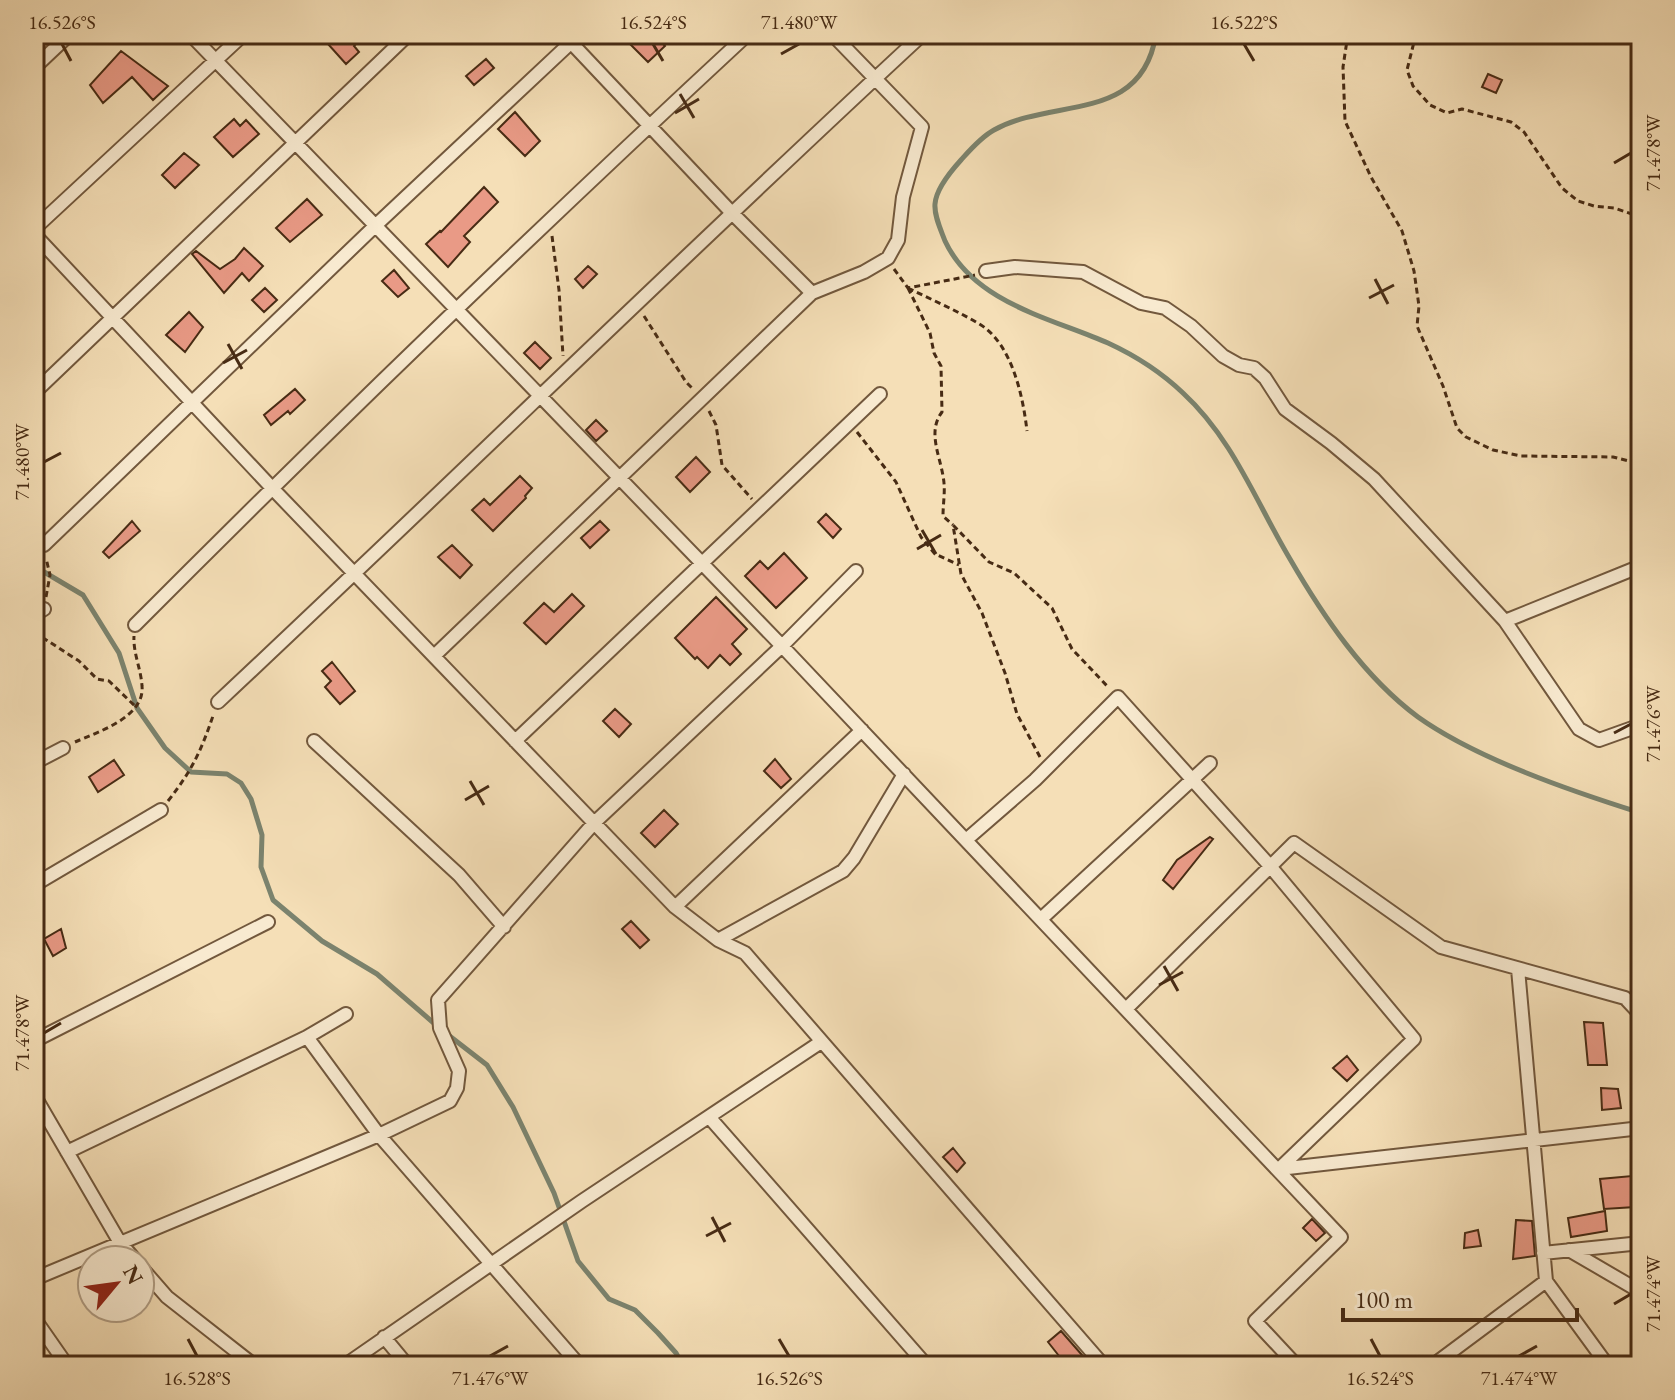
<svg xmlns="http://www.w3.org/2000/svg" width="1675" height="1400" font-family="'EB Garamond',serif">
	<rect width="100%" height="100%" fill="#f5dfb7"/>
	<filter id="stains"><feTurbulence type="fractalNoise" baseFrequency=".0025" numOctaves="4"/><feColorMatrix values="0 0 0 0 .2 0 0 0 0 .09 0 0 0 0 .02 0 0 0 .5 -.17"/></filter>
	<radialGradient id="worn" r=".72"><stop offset=".6" stop-color="#630" stop-opacity="0"/><stop offset="1" stop-color="#630" stop-opacity=".3"/></radialGradient>
	<g fill="none" stroke-linecap="round" stroke-linejoin="round">
		<path stroke="#7b836e" stroke-width="5" d="M1156,34C1142,124 1054,97 994,130C981,137 970,150 961,160C951,171 936,189 935,204C934,216 941,230 945,241C974,303 1051,318 1108,343C1134,355 1162,373 1183,393C1233,439 1256,502 1290,559C1323,616 1364,677 1418,717C1477,759 1571,791 1641,813
			M34,566L83,595L119,653L137,708L165,748L191,772L227,774L241,783L251,799L262,835L261,867L273,900L322,941L377,974L436,1025
			M447,1034L487,1065L513,1107L554,1193L578,1261L609,1299L635,1310L658,1333L676,1353L683,1366"/>
	</g>
	<path fill="#e99a86" stroke="#472b14" stroke-width="2" d="M319,34H366L354,46L359,52L346,64Z
		M639,34H654L665,46L648,62L629,43Z
		M121,51L168,86L153,100L132,77L103,103L90,85Z
		M486,59L494,68L474,85L466,76Z
		M1488,74L1502,80L1496,93L1482,87Z
		M515,112L540,141L525,156L498,129Z
		M234,119L240,126L246,120L259,134L233,157L214,137Z
		M184,153L199,165L175,188L162,175Z
		M484,187L498,202L464,236L470,242L448,267L426,244L440,231L441,232Z
		M307,199L322,215L290,242L276,228Z
		M244,248L263,266L249,281L242,273L224,293L192,254L196,251L220,269L235,259Z
		M588,266L597,274L583,288L575,279Z
		M394,270L409,288L398,297L382,281Z
		M265,288L277,300L264,312L252,300Z
		M189,312L203,327L185,352L166,335Z
		M535,342L551,358L540,369L524,353Z
		M295,389L305,400L290,414L288,411L271,425L264,415Z
		M596,420L607,431L596,441L586,430Z
		M696,457L710,472L690,492L676,477Z
		M520,476L532,488L525,496L526,498L493,531L472,510L484,499L490,505Z
		M826,514L841,529L833,538L818,522Z
		M132,521L140,531L109,558L103,552Z
		M600,521L609,530L590,548L581,538Z
		M452,545L472,565L460,578L438,557Z
		M784,553L807,578L776,608L745,576L760,561L768,569Z
		M572,594L584,606L546,644L524,623L544,603L554,612Z
		M716,597L747,629L732,644L741,654L730,665L720,655L708,668L697,657L695,659L675,638Z
		M332,662L355,691L340,704L325,687L331,681L322,671Z
		M615,709L631,724L619,737L603,721Z
		M775,759L791,779L781,788L764,771Z
		M114,760L124,775L98,792L89,777Z
		M664,810L678,824L655,847L641,833Z
		M1210,837L1213,839L1173,889L1163,880L1177,860Z
		M631,921L649,940L640,948L622,929Z
		M61,929L66,948L53,956L44,939Z
		M1584,1022L1603,1023L1607,1065H1588Z
		M1347,1056L1358,1070L1347,1081L1333,1068Z
		M1601,1088L1618,1089L1621,1108L1602,1110Z
		M953,1148L965,1163L957,1172L943,1157Z
		M1632,1176L1635,1207L1604,1209L1600,1179Z
		M1605,1211L1607,1231L1571,1237L1568,1218Z
		M1312,1219L1325,1233L1316,1241L1303,1228Z
		M1516,1220L1532,1221L1535,1256L1513,1259Z
		M1478,1230L1481,1246L1464,1248L1465,1233Z
		M1061,1331L1082,1355L1070,1366H1067L1048,1342Z"/>
	<g fill="none" stroke-linecap="round" stroke-linejoin="round">
		<defs>
			<path id="street" d="M190,34L782,646L1341,1237L1255,1321L1297,1366
				M563,34L731,212L812,293
				M34,68L70,34
				M34,229L244,34
				M34,234L272,488L675,907L718,940L745,953L1104,1366
				M986,271L1015,267L1083,272L1141,303L1165,308L1191,326L1223,356L1239,365L1254,368L1265,378L1285,409L1331,443L1374,479L1505,621L1579,729L1599,740L1641,725
				M34,393L409,34
				M44,545L375,226L580,34
				M34,615L44,609
				M1505,621L1641,566
				M135,625C335,424 540,227 748,34
				M434,656L812,293L864,272L888,258L898,240L903,197L922,127L832,34
				M218,702C454,481 685,254 923,34
				M314,741L459,875L504,927
				M515,741L880,394
				M34,763L63,748
				M966,840L1035,780L1118,697L1270,866L1414,1039L1279,1169
				M34,885L161,810
				M675,907L862,730
				M1041,919L1210,763
				M718,940L843,871L854,858L904,774
				M1126,1009L1294,843L1441,947L1625,998L1640,1014L1641,1024
				M307,1037L379,1135L450,1101L457,1088L459,1071L440,1028L438,1000L594,823L782,646L856,571
				M34,1041L268,922
				M34,1095L119,1241L135,1260
				M710,1118L927,1366
				M67,1152L307,1037L346,1014
				M1279,1169L1641,1128
				M1569,1250L1641,1292
				M1543,1253L1641,1243
				M140,1266L167,1297L255,1366
				M34,1279L379,1135L580,1366
				M1546,1281L1608,1366
				M34,1318L64,1361L70,1366
				M384,1337L408,1366
				M344,1366L582,1201L821,1042
				M1432,1366L1546,1281L1518,969"/>
		</defs>
		<use href="#street" stroke="#72583d" stroke-width="16"/>
		<path stroke="#472b14" stroke-width="3" stroke-dasharray="6 4" stroke-linecap="butt" d="M1348,34L1343,67L1345,121L1371,177L1402,231L1414,271L1419,306L1417,326L1443,386L1457,428L1466,437L1493,450L1521,456L1613,457L1641,464
			M1416,34L1407,70L1413,86L1430,105L1447,113L1462,109L1511,122L1524,132L1562,188L1578,201L1594,206L1614,208L1641,217
			M552,236L559,290L563,356
			M894,269L908,288L975,275
			M908,288L930,333L934,353L941,366L942,412C926,433 942,459 944,483C945,493 943,505 943,516L953,525
			M908,288C932,300 958,311 981,325C1012,345 1023,396 1027,431
			M644,316L686,382L693,389
			M709,411L716,425L722,465L752,499
			M857,432L896,482L921,537L935,554L959,565
			M46,597L50,575L46,558
			M34,632L79,661L97,679L109,681L136,707
			M75,742C98,732 145,717 142,686C141,669 133,653 134,636
			M1040,757L1017,714L1005,673L982,613L961,574L953,525L989,562L1014,573L1052,608L1072,649L1109,688
			M168,801C193,769 201,751 214,713"/>
		<use href="#street" stroke="#f8ead0" stroke-width="12"/>
	</g>
	<path fill="none" stroke="#472b14" stroke-width="3" d="M62,44L71,61M653,44L663,61M1244,44L1254,61M781,54L799,44M680,94L694,118M675,113L699,99M1614,163L1631,153M1375,279L1388,304M1369,298L1394,285M228,344L242,369M223,363L247,350M44,462L61,453M922,530L936,554M917,549L941,535M1614,733L1631,724M470,781L484,805M465,800L489,786M1164,966L1178,991M1159,985L1183,972M44,1033L61,1023M712,1217L725,1242M706,1236L731,1223M1614,1304L1631,1294M188,1339L197,1356M779,1339L789,1356M1371,1339L1380,1356M490,1356L508,1346M1519,1356L1537,1346"/>
	<rect width="1675" height="1400" fill="none" stroke="#f5dfb7" stroke-width="88"/>
	<g transform="translate(116 1284) rotate(61)"><circle r="38" fill="#f8ead0" stroke="#b19e85" stroke-width="2"/>
	<path d="M0-6L14 30L0 20L-14 30Z" fill="#8f2418"/>
	<text y="-12" font-size="22" font-weight="bold" text-anchor="middle" fill="#472b14">N</text>
	</g>
	<path d="M1343 1308v12h234v-12" fill="none" stroke="#472b14" stroke-width="4"/>
	<text x="1355" y="1308" font-size="24" fill="#472b14" stroke="#f8ead0" stroke-width="6" paint-order="stroke">100 m</text>
	<rect x="44" y="44" width="1587" height="1312" fill="none" stroke="#472b14" stroke-width="3"/>
	<g font-size="20" text-anchor="middle" fill="#472b14">
		<text x="62" y="29">16.526°S</text>
		<text x="653" y="29">16.524°S</text>
		<text x="799" y="29">71.480°W</text>
		<text x="1244" y="29">16.522°S</text>
		<text transform="translate(1653 153) rotate(-90)" y="7">71.478°W</text>
		<text transform="translate(22 462) rotate(-90)" y="7">71.480°W</text>
		<text transform="translate(1653 724) rotate(-90)" y="7">71.476°W</text>
		<text transform="translate(22 1033) rotate(-90)" y="7">71.478°W</text>
		<text transform="translate(1653 1294) rotate(-90)" y="7">71.474°W</text>
		<text x="197" y="1385">16.528°S</text>
		<text x="490" y="1385">71.476°W</text>
		<text x="789" y="1385">16.526°S</text>
		<text x="1380" y="1385">16.524°S</text>
		<text x="1519" y="1385">71.474°W</text>
	</g>
	<rect width="100%" height="100%" filter="url(#stains)"/>
	<rect width="100%" height="100%" fill="url(#worn)"/>
</svg>
